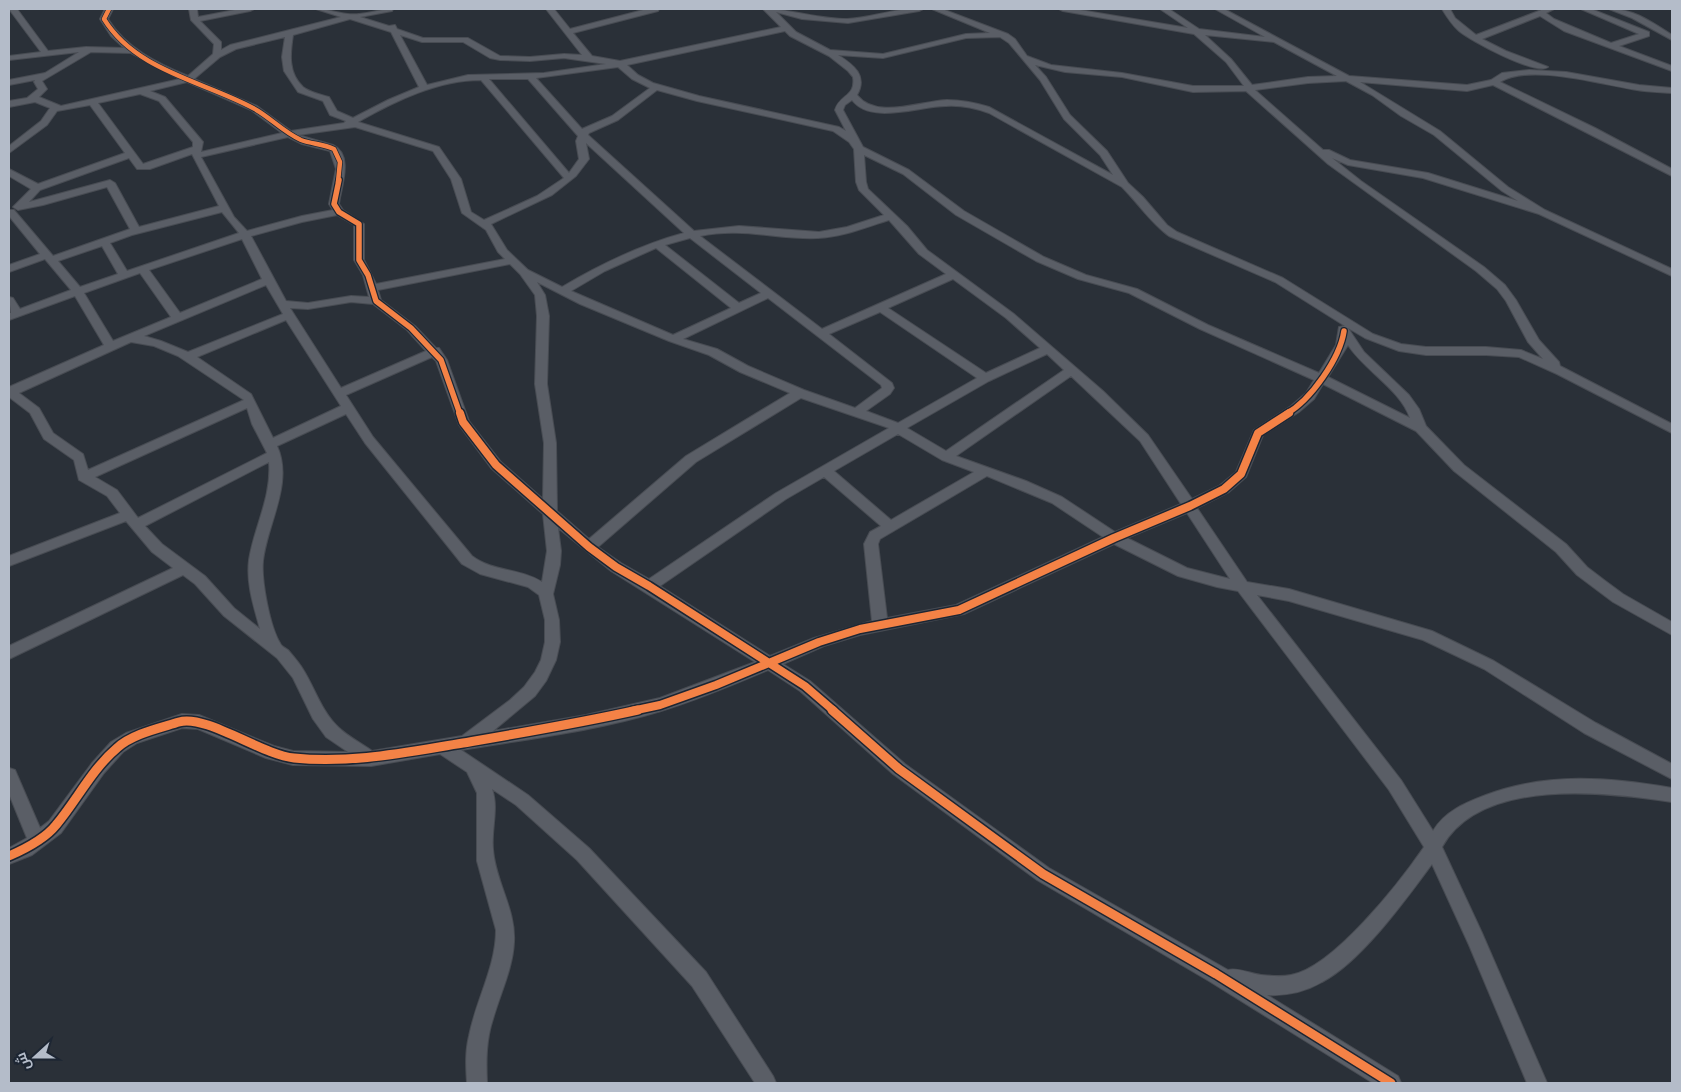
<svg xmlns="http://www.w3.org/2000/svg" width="1681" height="1092" font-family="'Sofia Sans Condensed',Cairo,sans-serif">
	<rect width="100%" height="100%" fill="#2a3038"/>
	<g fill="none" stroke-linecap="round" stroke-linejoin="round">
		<defs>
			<path id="minor" d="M9,9H17L48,51L86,47L124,48L111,36L100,19L105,9H113L108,19C126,48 157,63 188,76L213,54L214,44L191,20L189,9H197L198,17L240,9H254L250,11L200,21L221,42V50L230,45L341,17L316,9C328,9 337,13 348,14C361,16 379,9 393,9L392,11L360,17L389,26L395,25L397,29L423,38H468L500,56L530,57L564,54L582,55L546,9H554L570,29L647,9H659L658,11L573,33L592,56L620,61L781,27L763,9C791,9 818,19 847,19C872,18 897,7 923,9L919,11L848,23L802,19L776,12L796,32L830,50L883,54L966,34L990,33L932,9H942L1008,34L1015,39L1027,56L1051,65L1122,73L1193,86H1244L1226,62L1194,34L1063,11L1059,9H1074L1188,28L1160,9H1169L1199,29L1265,37L1215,9H1224L1349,76L1467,85L1491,80L1502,73L1529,70L1566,72L1639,85L1672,88V93C1660,92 1649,92 1637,90C1603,85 1530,63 1500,82L1595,128L1672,169V176L1493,85L1467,91L1360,82L1440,131L1508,187L1545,210L1672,269V276L1539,214L1423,178L1348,165L1332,158L1361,181L1484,267L1505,285L1516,300L1539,340L1559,362L1560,366L1672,424V433L1557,374L1519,357L1486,355H1426L1399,351L1365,338L1348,328L1364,352L1409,395L1419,409L1426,426L1464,465L1566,544L1587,567L1604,580L1623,594L1672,622V635L1613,602L1577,575L1556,552L1454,471L1416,431L1323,384L1314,399L1299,412L1263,435L1246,477L1229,492L1197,508L1247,582L1289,589L1432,631L1494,661L1596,723L1672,764V779L1584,733L1484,669L1423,640L1289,601L1257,595L1401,780L1433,831C1445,811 1465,803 1486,795C1547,772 1609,777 1672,788V802C1606,792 1481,777 1442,847L1482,933L1547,1083H1527L1469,945L1432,864C1406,899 1361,962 1322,982C1305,992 1287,996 1267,995L1398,1076L1401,1083H1373L1209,981L1037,880L893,774L800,691L768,670C733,685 697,700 661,711C596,731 527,739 461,750L528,795L589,848L706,972L773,1076L776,1083H755L692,986L577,860L516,805L492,789C499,808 491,829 493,849C495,881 516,909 514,942C513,968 500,994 493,1019C486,1040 486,1061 487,1083H467C466,1068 465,1052 469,1036C476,1000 496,967 496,930L477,861V793L467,772L440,754L371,766L293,765L266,758L198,729L182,728L137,743L123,752L104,773L61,833L32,855L9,864V848L27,838L9,794V768L15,770L40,828L49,821L92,763L111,742L126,733L182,714L199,715L274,746L293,751L348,752L326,737L313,719L293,678L277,658L224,616L195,584L183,575L9,659V646L173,568L152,552L126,521L9,566V556L120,513L107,496L79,480L74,460L44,439L30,413L9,397V387L104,345L75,296L9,320V313H11L9,297L13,298L20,309L71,290L45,259L9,272V265L40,254L9,216V210H14L53,256L130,229L107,187L43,205L18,210L13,207L31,189L9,176V169L38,184L125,153L90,105L57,111L47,125L9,153V146L41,121L50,108L35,102L9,107V101L27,98L38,89L34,82L35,80L9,85V80L45,73L79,52L9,60V56L41,52ZM350,19L391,32L419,87L388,100L353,118L337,111L329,97C322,95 309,92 303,87C288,73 290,54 293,35ZM785,31L790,36L829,56L848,71L853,77C856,97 840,94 835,110L846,131L839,127L699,96L653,83L638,75L627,65ZM400,35L422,42H463L490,58L500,60L530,61L564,58L606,64L544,73L468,75L427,85ZM1205,35L1274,42L1337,76L1308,77L1252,85L1231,59ZM285,37L282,57L284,71L298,92L323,101L330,115L346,121L344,123L291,131L257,106L194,79L220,57L236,49ZM1000,37L1009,43L1040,80L1064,119L1100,155L1113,175L989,107C976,103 961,100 947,100C920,101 877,120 857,95C868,76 854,65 838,55L883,58L966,38ZM91,52L131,53L180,79L61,106L39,97L47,89L42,81ZM1035,65L1065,72L1122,77L1193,92L1246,91L1328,164L1476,271L1497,289L1506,301L1528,342L1543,359L1521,350L1486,347H1426L1401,344L1373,334L1283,278L1177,232L1167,225L1143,197L1128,183L1107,151L1070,115L1046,77ZM618,67L632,79L650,88L612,116L582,129L536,78ZM489,79H528L578,136L576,141L579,159L569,173ZM481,80L564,178L537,196L484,220L471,212L461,179L439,147L358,122C395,101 438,80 481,80ZM1346,81L1372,95L1401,116L1434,135L1502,191L1518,201L1428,173L1350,160L1329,150H1323L1255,90L1308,83ZM187,82L251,110L282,133L201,152L203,142L165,97L150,91ZM657,90L697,101L833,131L849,142L854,149L856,182L859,190L884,215L847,227L819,232L739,226L694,231L588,135L589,133L618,120ZM140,94L159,101L193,142V147L143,164L98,103ZM852,100C871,125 919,106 946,106C961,105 975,108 989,113L1122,187C1138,203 1151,223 1169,236L1275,282L1345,326L1339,327L1336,345L1319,373L1208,325L1137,289L1086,275L1044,257L964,211L909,170L863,147L843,110L845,105ZM355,127L433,151L451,179L462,213L486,230L498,252L505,259L376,284L364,260V224L343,210L339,204C341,187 354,155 333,145L298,135ZM288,137L302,144L330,151L336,169L329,204L333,210L302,216L247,231L234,217L201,157ZM586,143L684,233C640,245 601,264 562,287L528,270L507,250L491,224L552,195L576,176L589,159ZM192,154L219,206L139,227L115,183L110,180L29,202L40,190L129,158L137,169H150ZM864,155L903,174L956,215L1036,261L1078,279L1129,293L1200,329L1314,380L1306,393L1291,406L1254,430L1236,472L1219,486L1192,499L1148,435L1103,391L1014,314L927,250L907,226L868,189L866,182ZM222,212L239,233L127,271L110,243L132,235ZM337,215L354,225V260L363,275L369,297L351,296L308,303L286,301L251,236L302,222ZM889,220L919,254L946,274L822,329L700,236C744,227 777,240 818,238C843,237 866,227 889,220ZM690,238L761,293L739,303L665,245ZM242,239L262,279L180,313L149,270ZM102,246L118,274L80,287L58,261ZM656,248L731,308L673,335L571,291L605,271ZM510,264L520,274L535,295L537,316L535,384L544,443L543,499L501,462L469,421L447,360L439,348H436L415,326L381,300L378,290ZM140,273L171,317L113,341L84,293ZM953,279L1006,318L1040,348L986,373L888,308ZM537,282L580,304L669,341L709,355L740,372L790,393L686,456L589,539L557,511L556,443L547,384L549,316L545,295ZM266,285L283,314L188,352L161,341L144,336ZM768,298L881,385L882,388L855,408L804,390L748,366L717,349L683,339ZM351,302L373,304L407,330L426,351L341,388L290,308L308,309ZM880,312L977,378L898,423L866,411L890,394L894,388L892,383L829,334ZM286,320L341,406L273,438L251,394L197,357ZM131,342L154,346L178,356L244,400L88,470L83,454L53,433L39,408L19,393ZM1348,345C1365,371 1400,389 1410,418L1328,377ZM1047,354L1064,370L946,451L907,428L989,381ZM432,357L436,361L459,425L491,468L543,514L547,551L542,582C520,568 493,572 472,556L373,437L346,395ZM1071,376L1140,441L1181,504L1115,532L1062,497L1026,481L956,456ZM801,398L889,428L776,493L649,579L621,563L598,547L696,462ZM247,408L252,424L267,453L138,518L117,490L95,477ZM346,414L365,443L462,564L480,574L528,587L539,595L545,620V642L541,660L535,672L524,687L510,700L462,736L372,751C361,743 347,736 338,727C322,712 315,689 304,671C300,664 294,657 288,650C285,648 281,646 280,643C270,627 261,580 263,561C267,524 294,483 277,446ZM898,434L942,460L974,472L891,520L834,471ZM269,462C272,497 254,527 249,560C246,584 254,607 260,629L234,608L205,576L162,544L145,526ZM987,476L1052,503L1103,537L956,605L887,618L878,544L880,539ZM824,477L881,526L870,532L864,544L872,621L814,638L770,656L660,586L786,499ZM1187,513L1230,579L1187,568L1127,538ZM558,528L611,571L755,662L660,698L586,715L493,731L535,696L546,681L556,660L560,642L559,620L553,594L560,565L561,551ZM1114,544L1178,576L1217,587L1238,591L1389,790L1424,847C1400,882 1333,968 1291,975C1281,977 1271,976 1261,975C1251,974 1237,967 1228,970L1049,868L905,764L810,681L783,664L824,646L860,635L964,614Z
				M1442,9H1450L1455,18L1476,35L1544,9H1554L1546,13L1554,19L1611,43L1639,34L1581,9H1591L1649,32V36L1619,46L1672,66V71L1564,31L1540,16L1482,39L1506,51L1548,67C1536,76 1471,41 1459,31C1452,25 1447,17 1442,9Z
				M1609,9C1633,8 1653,23 1672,35V40L1632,18Z"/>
		</defs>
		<use href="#minor" stroke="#484c53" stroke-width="2"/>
		<use href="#minor" fill="#5a5e66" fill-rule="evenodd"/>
		<defs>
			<path id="cycleway-far3" d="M109,9L104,19C136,71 203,81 253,108C270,117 283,132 301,140C312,144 323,144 334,149L340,162L338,182"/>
			<path id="cycleway-far2" d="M339,180L334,204L339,212L359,224V260L368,275L376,301L411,328L441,360L460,414
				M1286,414C1311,400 1340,358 1344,331"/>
			<path id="cycleway-far1" d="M460,413L463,422L496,465L589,547L616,567L649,586L805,686L834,711
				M632,711L660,705L716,685L819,642L860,629L959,610L1114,538L1190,506L1224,489L1241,474L1258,433L1289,413"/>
			<path id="cycleway" d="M832,710L899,769L1043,874L1216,974L1391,1083
				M9,856C25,849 45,839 56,825C77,800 92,769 117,748C132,734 160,728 179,722C206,714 262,755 294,758C351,764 407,752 463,743C521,733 580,723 638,710"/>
		</defs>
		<use href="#cycleway-far3" stroke="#1d2633" stroke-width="6"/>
		<use href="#cycleway-far2" stroke="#1d2633" stroke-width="8"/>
		<use href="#cycleway-far1" stroke="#1d2633" stroke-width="11"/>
		<use href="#cycleway" stroke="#1d2633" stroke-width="12"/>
		<use href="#cycleway-far3" stroke="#f48246" stroke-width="4.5"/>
		<use href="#cycleway-far2" stroke="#f48246" stroke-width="5.5"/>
		<use href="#cycleway-far1" stroke="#f48246" stroke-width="8"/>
		<use href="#cycleway" stroke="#f48246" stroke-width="9"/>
	</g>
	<rect width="1681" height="1092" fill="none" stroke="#b4bcc9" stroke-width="20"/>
	<g transform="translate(35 1057) rotate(249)" stroke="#1d2633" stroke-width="4" paint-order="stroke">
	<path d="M0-4L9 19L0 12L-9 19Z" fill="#b4bcc9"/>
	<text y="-8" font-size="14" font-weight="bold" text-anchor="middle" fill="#b4bcc9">ش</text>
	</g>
</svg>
